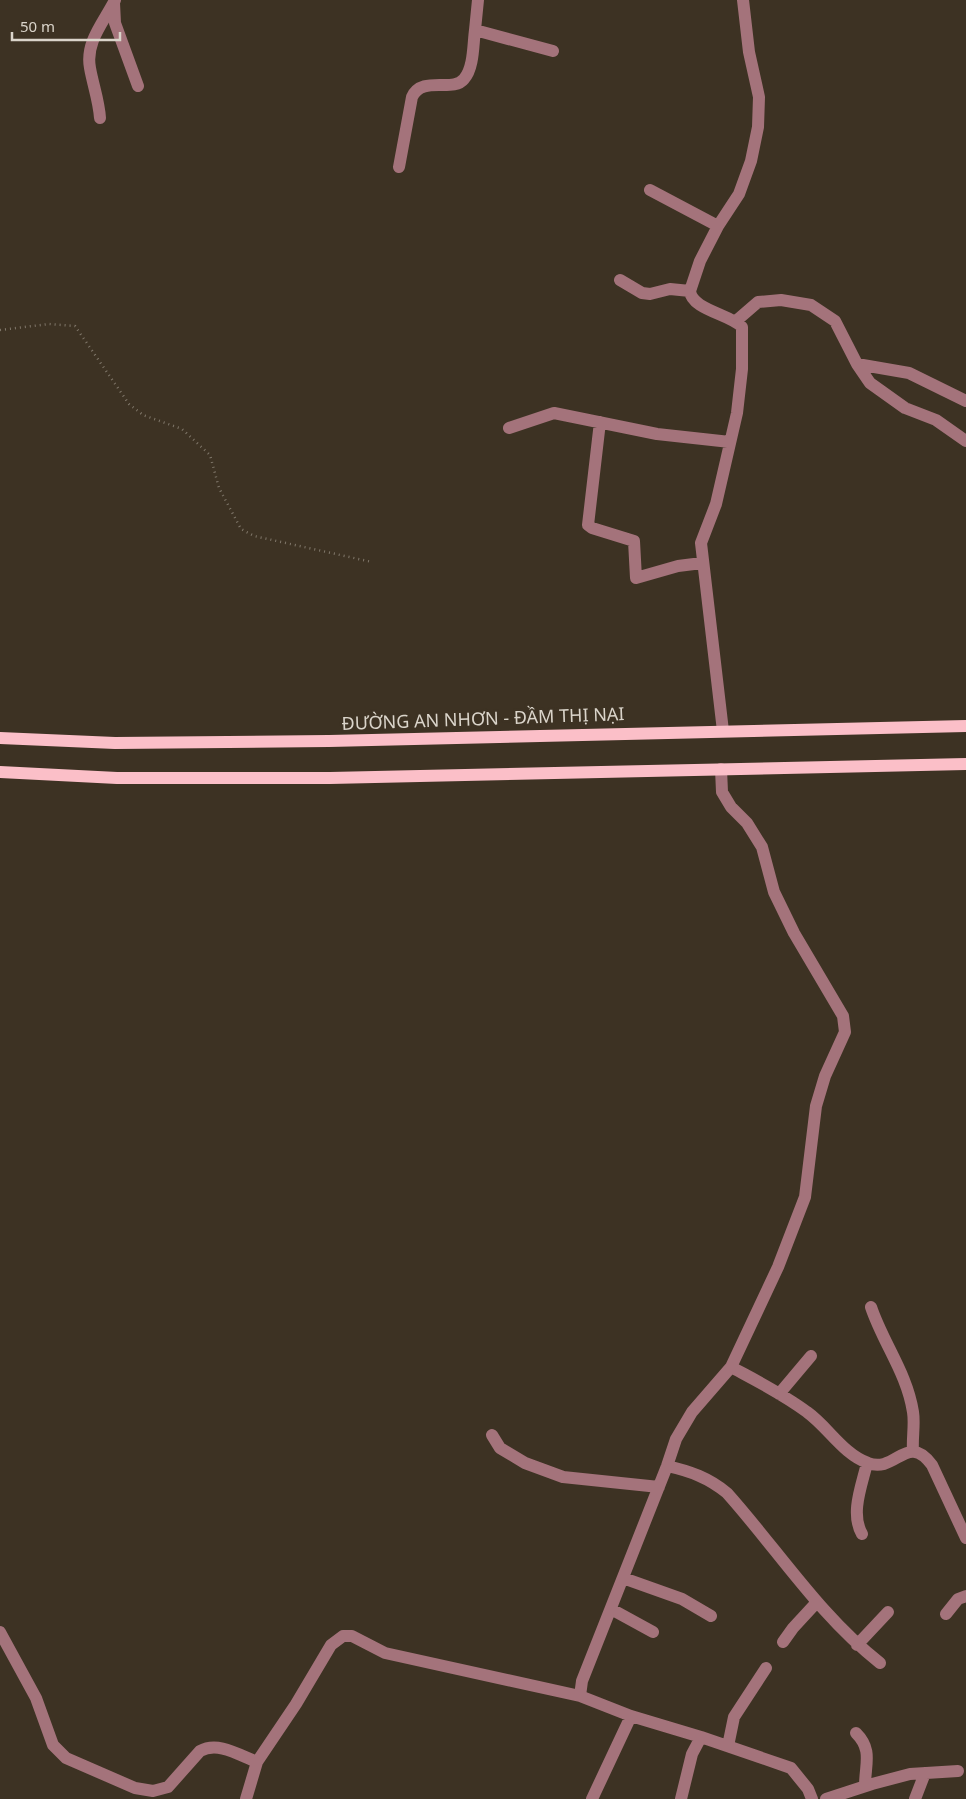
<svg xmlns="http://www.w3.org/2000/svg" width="966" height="1799" font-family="'Noto Sans',sans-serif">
	<rect width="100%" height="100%" fill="#3d3223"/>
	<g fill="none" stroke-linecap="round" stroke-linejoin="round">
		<path stroke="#81786b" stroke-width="2.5" stroke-dasharray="1 4" stroke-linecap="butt" d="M0,330L49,324L75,326L129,404L143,415L182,429L210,455L219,488L241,529L254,536L372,562"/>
		<path stroke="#a4737b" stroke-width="12" d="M478,0L475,30L553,51
			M114,3L115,23L138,86
			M100,118C99,101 93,85 90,68C85,42 104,22 115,0
			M399,167L412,97C422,75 453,93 464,79C474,68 473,44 475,30
			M650,190L718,226
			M620,280L642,293L650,294L670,289L690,291
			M736,321L758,302L781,300L811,305L835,321L857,364L870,383L905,408L936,420L966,441
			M857,364L909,373L966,401
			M600,422L588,525L592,528L634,541L636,578L678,566L702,563
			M509,428L554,413L657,434L730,442
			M723,731L701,543L716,504L737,413L742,369V327C730,314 692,310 690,291L700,261L718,226L739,194L751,161L758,127L759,97L749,52L743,0
			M721,769L722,792L731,807L747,823L762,847L774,892L794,933L843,1016L845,1032L825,1076L816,1106L805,1197L778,1267L731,1367L692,1412L676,1439L667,1466L582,1681L580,1696L631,1716L701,1737L791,1768L808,1789L812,1799
			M871,1307C883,1343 907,1373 913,1412C915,1424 912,1438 913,1451
			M731,1367C757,1381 783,1394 807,1412C828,1427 843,1454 868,1463C896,1474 907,1431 932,1465L966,1538
			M779,1394L811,1356
			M492,1435L500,1448L525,1463L563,1477L659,1487
			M667,1466C690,1471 709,1478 727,1493C778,1550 819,1615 880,1663
			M862,1534C850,1513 862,1485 867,1463
			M623,1578L682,1599L711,1616
			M611,1609L653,1632
			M946,1614L958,1599L966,1596
			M0,1632L36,1698L53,1745L66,1758L135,1788L153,1791L168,1787L200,1751C218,1741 239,1755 257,1762
			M783,1642L793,1628L817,1602
			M857,1645L888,1612
			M856,1733C873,1750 865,1764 865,1786
			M728,1746L734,1717L766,1668
			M246,1799L257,1762L296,1704L331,1645L343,1636H352L385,1653L580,1696
			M592,1799L631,1716
			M681,1799L692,1754L701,1737
			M826,1799L872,1784L910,1774L958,1771
			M915,1799L925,1773"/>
		<path stroke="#fbbfc8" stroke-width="12" d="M0,738L115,743L329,741L966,726
			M0,772L117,778H330L966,764"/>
	</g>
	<g text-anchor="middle" stroke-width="5" stroke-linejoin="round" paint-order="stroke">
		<g font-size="18" fill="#dad4ca" stroke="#3d3223">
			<text transform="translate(483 719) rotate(-2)" y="6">ĐƯỜNG AN NHƠN - ĐẦM THỊ NẠI</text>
		</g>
	</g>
	<path d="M12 32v8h108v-8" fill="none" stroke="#dad4ca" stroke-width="2.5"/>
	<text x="20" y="32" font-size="15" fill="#dad4ca" stroke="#3d3223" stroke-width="4" paint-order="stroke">50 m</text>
</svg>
